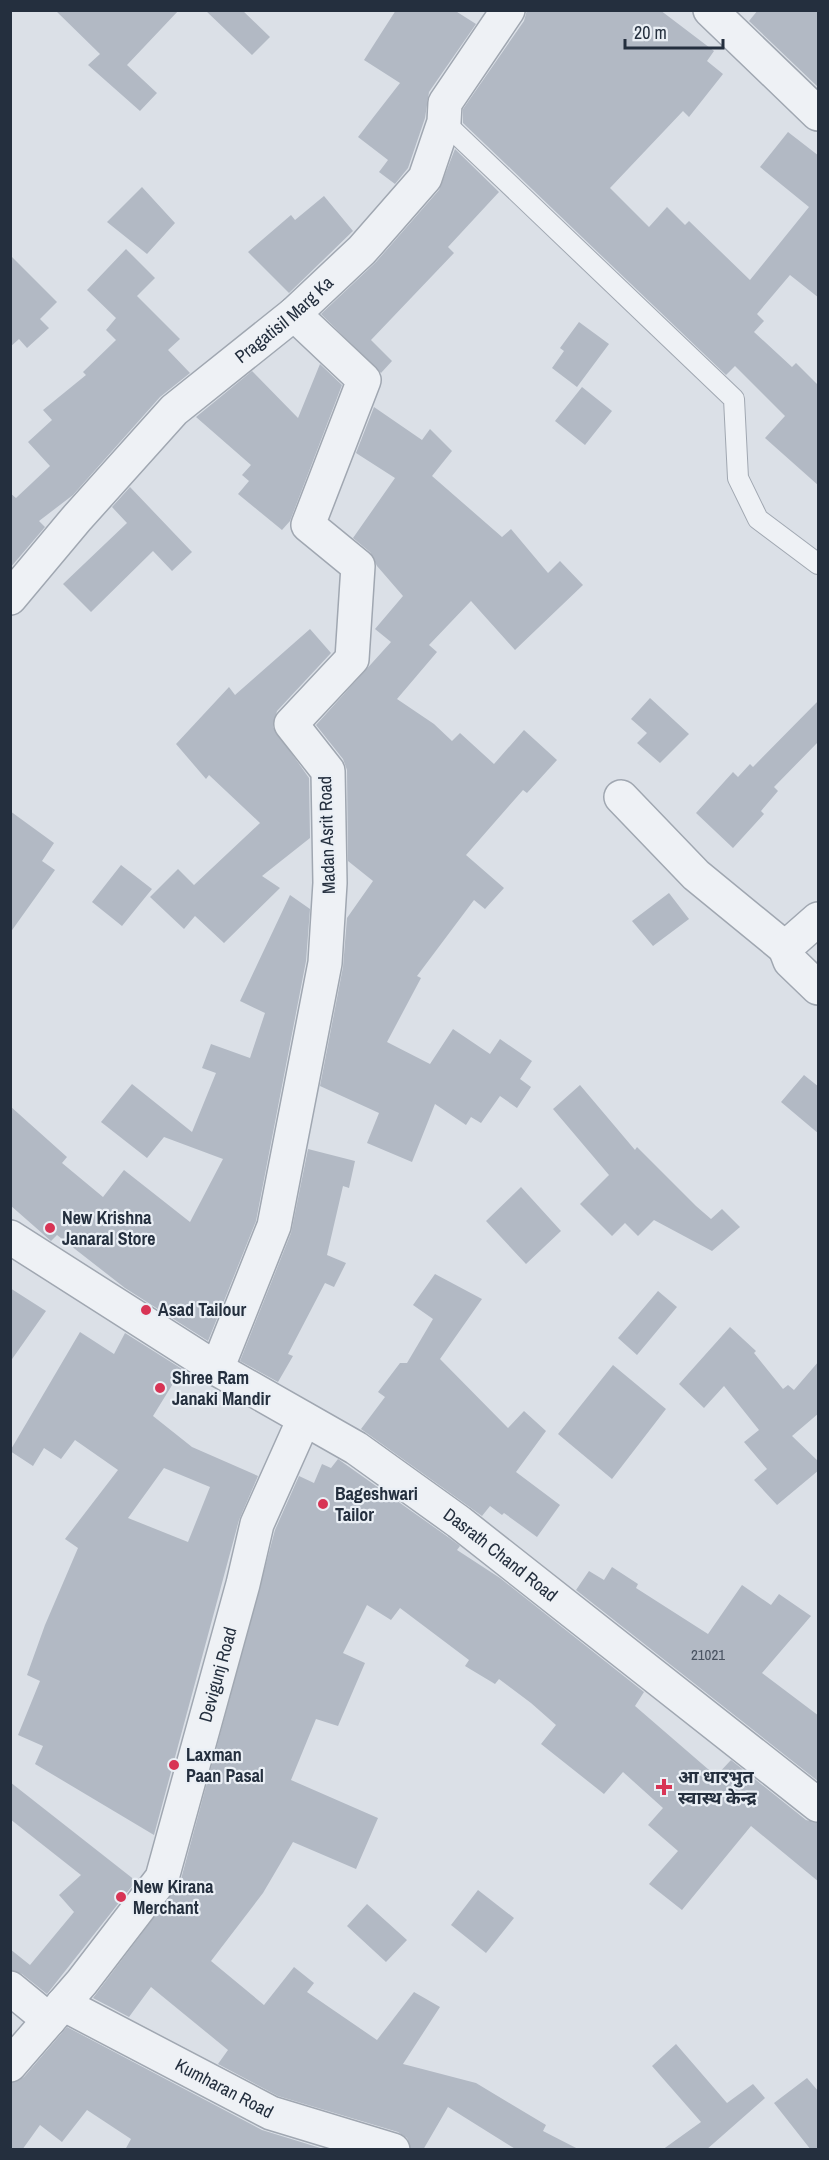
<svg xmlns="http://www.w3.org/2000/svg" width="829" height="2160" font-family="'Archivo Narrow','Noto Sans Devanagari',sans-serif">
	<rect width="100%" height="100%" fill="#dbe0e7"/>
	<path fill="#b2b9c4" fill-rule="evenodd" d="M55,10H179L127,65L157,93L140,111L88,65L100,54Z
		M205,10H242L270,37L252,55Z
		M396,10H454L476,24L429,92L425,118L408,168L395,184L379,172L388,160L358,137L400,83L364,60Z
		M527,10H660L714,51L707,61L723,74L689,117L683,111L610,188L649,227L667,207L685,225L689,221L750,280L809,207L760,167L788,132L819,156V298L790,275L757,314L764,321L754,332L792,367L796,363L819,386V486L765,438L785,416L735,366L726,375L463,123V109L524,21Z
		M758,10H819V88L749,21Z
		M455,149L499,192L448,247L454,253L371,340L392,361L381,373L321,314L376,262L439,190Z
		M142,187L175,223L147,254L107,222Z
		M324,196L353,231L289,293L248,252L291,215L295,220Z
		M126,249L155,278L137,296L180,339L168,350L190,373L160,397L73,495L39,521L45,527L10,568V493L16,498L50,466L28,442L52,420L43,410L86,375L83,372L116,340L106,330L116,318L87,290Z
		M10,255L57,302L40,319L49,328L27,348L19,339L10,347Z
		M579,322L609,344L577,387L552,368L564,351L560,348Z
		M320,364L342,385L290,521L282,530L238,494L249,481L242,475L251,465L196,417L252,371L298,418Z
		M582,387L612,411L585,445L555,421Z
		M374,407L422,440L430,429L452,451L432,476L502,537L511,529L548,573L560,561L583,585L515,650L471,601L429,645L437,652L397,699L434,724L452,741L460,733L494,764L524,730L557,760L527,793L523,790L466,855L504,888L485,909L474,900L417,976L421,978L387,1042L430,1064L453,1029L490,1054L500,1039L532,1061L520,1079L531,1087L517,1108L500,1096L481,1123L471,1117L466,1125L435,1104L412,1162L367,1143L379,1113L320,1086L343,967L347,918L373,881L348,861L347,770L343,759L316,725L391,642L375,629L403,596L377,566L370,552L353,538L395,478L356,453Z
		M130,487L192,552L172,571L153,551L91,612L63,584L127,523L112,507Z
		M310,629L331,653L277,711L273,727L309,778L310,838L262,876L280,888L224,943L195,916L184,929L150,897L178,869L194,885L260,823L209,775L206,779L176,744L229,687L235,695Z
		M650,698L689,734L660,763L637,743L647,733L631,719Z
		M819,700V741L774,787L778,791L761,811L764,814L733,848L696,813L733,772L738,777L750,764L753,767Z
		M10,811L54,843L42,861L55,870L10,933Z
		M121,865L152,889L122,926L92,902Z
		M669,893L689,919L653,946L632,921Z
		M290,895L310,909L306,961L256,1221L208,1341L125,1288L57,1235L51,1241L10,1205V1106L67,1157L62,1163L103,1197L124,1170L190,1222L223,1159L164,1137L147,1158L101,1122L132,1084L192,1132L216,1073L202,1068L211,1044L250,1058L265,1013L240,1001Z
		M804,1075L819,1087V1134L781,1102Z
		M580,1085L635,1150L637,1147L696,1206L711,1219L722,1209L740,1227L712,1251L654,1220L638,1236L625,1223L612,1236L580,1204L609,1175L553,1109Z
		M308,1149L355,1161L349,1188L343,1186L327,1255L346,1263L334,1287L325,1283L288,1354L293,1356L278,1382L240,1361L291,1233Z
		M521,1187L561,1231L526,1264L486,1221Z
		M435,1274L482,1299L440,1359L508,1428L524,1411L546,1431L516,1472L560,1505L537,1537L504,1513L502,1515L490,1506L482,1516L361,1429L385,1397L378,1392L400,1363H407L433,1319L413,1305Z
		M10,1288L46,1311L10,1362Z
		M658,1291L677,1307L637,1355L618,1338Z
		M730,1327L756,1351L754,1353L783,1389L788,1385L794,1390L819,1361V1413L792,1436L819,1462V1470L777,1505L754,1480L767,1469L744,1442L759,1430L724,1386L704,1408L679,1384Z
		M80,1332L114,1354L125,1333L182,1369L153,1416L192,1447L258,1476L239,1520L154,1835L35,1764L43,1746L18,1735L40,1681L27,1675L45,1625L78,1548L65,1539L118,1470L75,1440L61,1459L44,1448L33,1466L10,1451ZM164,1468L210,1487L188,1542L128,1518Z
		M613,1365L666,1409L612,1479L558,1434Z
		M338,1459L448,1537L460,1546L457,1550L500,1578L644,1692L635,1706L716,1776L731,1760L806,1820L819,1823V1882L751,1826L682,1910L649,1884L678,1851L648,1825L663,1808L623,1772L604,1794L541,1744L556,1725L531,1703L499,1679L495,1684L465,1666L469,1660L400,1608L391,1620L367,1605L343,1653L365,1663L338,1726L316,1719L291,1780L378,1818L356,1869L293,1842L263,1893L211,1961L264,2005L294,1967L314,1983L307,1992L377,2040L414,1992L440,2007L403,2064L476,2083L546,2125L543,2131L580,2150H517L448,2107L423,2150H411L407,2138L398,2132L278,2096L218,2064L228,2050L151,1987L129,2017L93,1998L180,1883L275,1530L299,1476L314,1483L322,1464L331,1468Z
		M612,1567L638,1584L636,1588L708,1634L742,1585L771,1605L779,1594L811,1616L762,1673L819,1716V1782L576,1590L589,1571L604,1580Z
		M10,1782L136,1881L47,1994L22,1974L10,1970V1949L30,1965L74,1912L59,1895L81,1875L10,1819Z
		M478,1890L514,1918L486,1953L451,1925Z
		M367,1904L407,1940L386,1962L347,1926Z
		M67,2027L262,2130L327,2150H125L131,2139L87,2110L62,2142L40,2125L22,2150H10V2083L24,2077Z
		M676,2044L727,2103L753,2084L765,2098L706,2150H662L701,2122L652,2066Z
		M807,2078L819,2092V2150H811L774,2103Z"/>
	<g fill="none" stroke-linecap="round" stroke-linejoin="round">
		<defs>
			<path id="service" d="M444,122L734,399L738,478L758,519L818,564"/>
			<g id="minor">
				<path id="s1" d="M10,598L77,518L174,410L294,314L362,250L425,178L444,122L445,103L508,10"/>
				<path d="M621,797L696,875L785,948L818,919"/>
				<path d="M785,948L790,961L818,988"/>
				<path d="M217,1369L274,1226L325,963L330,883L328,771L291,724L352,659L358,566L308,525L364,380L294,314"/>
				<path d="M10,1988L49,2020"/>
				<path id="s2" d="M63,2004L271,2113L393,2150"/>
				<path id="s3" d="M10,2065L82,1982L162,1878L243,1584L257,1524L304,1419"/>
			</g>
			<g id="tertiary">
				<path d="M710,10L818,114"/>
				<path id="s4" d="M10,1237L217,1369L356,1448L459,1522L818,1805"/>
			</g>
		</defs>
		<use href="#service" stroke="#a0a7b1" stroke-width="22"/>
		<use href="#minor" stroke="#a0a7b1" stroke-width="36"/>
		<use href="#tertiary" stroke="#a0a7b1" stroke-width="36"/>
		<use href="#service" stroke="#eef1f5" stroke-width="20"/>
		<use href="#minor" stroke="#eef1f5" stroke-width="33"/>
		<use href="#tertiary" stroke="#eef1f5" stroke-width="33"/>
	</g>
	<g fill="#d83455" stroke="#eaeff5" stroke-width="2">
		<circle cx="50" cy="1228" r="6"/>
		<circle cx="146" cy="1310" r="6"/>
		<circle cx="160" cy="1388" r="6"/>
		<circle cx="323" cy="1504" r="6"/>
		<circle cx="174" cy="1765" r="6"/>
		<path d="M661 1778h6v6h6v6h-6v6h-6v-6h-6v-6h6z"/>
		<circle cx="121" cy="1897" r="6"/>
	</g>
	<g text-anchor="middle" stroke-width="4.5" stroke-linejoin="round" paint-order="stroke">
		<g font-size="15" fill="#485260">
			<text x="708" y="1660">21021</text>
		</g>
		<g font-size="18" fill="#242f3e" stroke="#eaeff5">
			<text dy="6" stroke="none"><textPath href="#s1" startOffset="392">Pragatisil Marg Ka</textPath></text>
			<text transform="translate(327 835) rotate(-92)" y="6">Madan Asrit Road</text>
			<text dy="6" stroke="none"><textPath href="#s4" startOffset="585">Dasrath Chand Road</textPath></text>
			<text dy="6" stroke="none"><textPath href="#s3" startOffset="452">Devigunj Road</textPath></text>
			<text dy="6" stroke="none"><textPath href="#s2" startOffset="182">Kumharan Road</textPath></text>
		</g>
		<g font-size="18" font-weight="bold" fill="#242f3e" stroke="#eaeff5" text-anchor="start">
			<text x="62" y="1224">New Krishna<tspan x="62" dy="21">Janaral Store</tspan></text>
			<text x="158" y="1316">Asad Tailour</text>
			<text x="172" y="1384">Shree Ram<tspan x="172" dy="21">Janaki Mandir</tspan></text>
			<text x="335" y="1500">Bageshwari<tspan x="335" dy="21">Tailor</tspan></text>
			<text x="186" y="1761">Laxman<tspan x="186" dy="21">Paan Pasal</tspan></text>
			<text x="678" y="1783">आ धारभुत<tspan x="678" dy="21">स्वास्थ केन्द्र</tspan></text>
			<text x="133" y="1893">New Kirana<tspan x="133" dy="21">Merchant</tspan></text>
		</g>
	</g>
	<rect width="829" height="2160" fill="none" stroke="#242f3e" stroke-width="24"/>
	<path d="M625 39v9h98v-9" fill="none" stroke="#242f3e" stroke-width="3"/>
	<text x="634" y="39" font-size="18" fill="#242f3e" stroke="#eaeff5" stroke-width="4.5" paint-order="stroke">20 m</text>
</svg>
